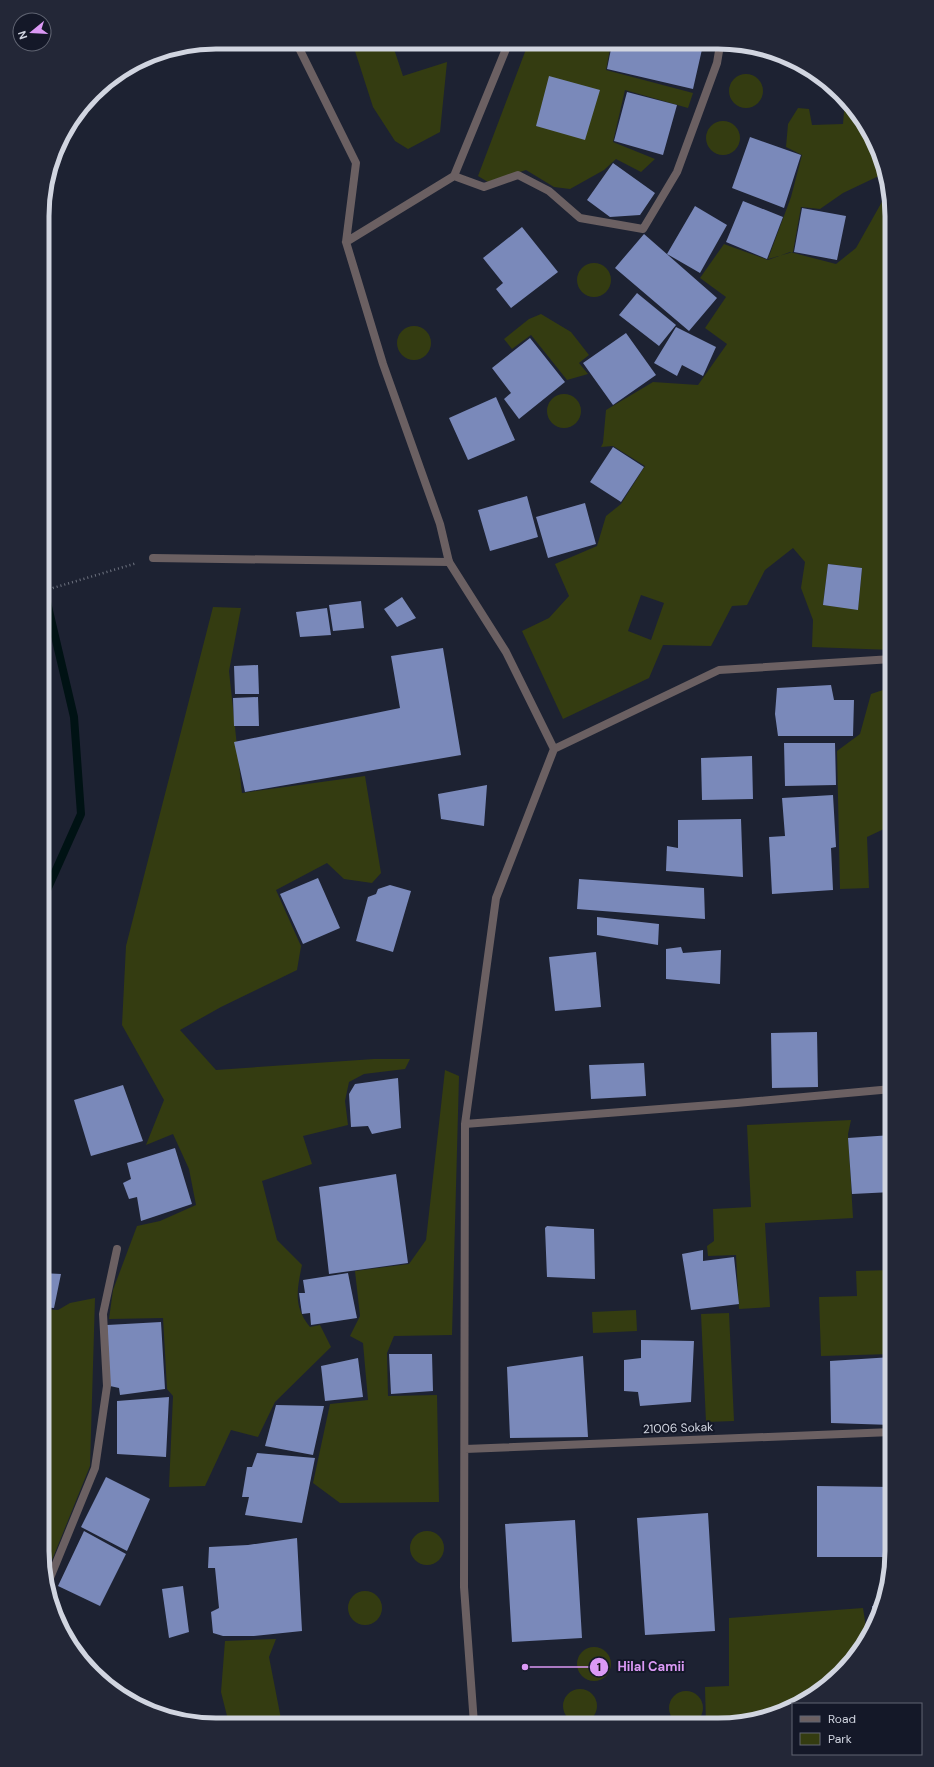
<svg xmlns="http://www.w3.org/2000/svg" width="934" height="1767" font-family="'DM Sans',sans-serif">
	<rect width="100%" height="100%" fill="#1d2232"/>
	<path fill="#343c11" fill-rule="evenodd" d="M380,43H392L403,76L447,62L440,132L408,149L395,141L373,107L355,51Z
		M528,44H611L606,70L693,93L688,108L625,90L613,142L655,159L641,172L616,159L604,170L570,189L554,187L526,170L488,182L478,176Z
		M729 91a17 17 0 1 1 34 0a17 17 0 1 1-34 0Z
		M845,100C864,120 880,145 885,173L843,193L820,209L801,207L793,252L768,259L791,197L802,155L786,147L788,124L798,108L809,109L812,125L843,124Z
		M706 138a17 17 0 1 1 34 0a17 17 0 1 1-34 0Z
		M888,191L892,216V650L812,647L813,620L801,588L805,562L793,548L765,570L747,605L732,606L711,646L663,645L649,678L563,719L522,631L549,618L569,596L555,564L597,546L606,516L621,504L645,466L613,446L601,447L603,443L606,410L653,382L698,385L727,344L705,328L726,297L700,278L724,244L768,260L790,252L836,264L856,248ZM828,564L862,568L858,609L823,605ZM641,595L664,603L651,640L628,631Z
		M577 280a17 17 0 1 1 34 0a17 17 0 1 1-34 0Z
		M541,314L571,332L589,355L579,363L588,374L567,380L531,335L512,349L504,339L529,319Z
		M397 343a17 17 0 1 1 34 0a17 17 0 1 1-34 0Z
		M547 411a17 17 0 1 1 34 0a17 17 0 1 1-34 0Z
		M213,607L241,608L229,671L242,793L365,776L381,873L372,883L344,879L327,863L276,890L301,946L297,970L221,1007L180,1030L216,1070L374,1059H410L405,1069L364,1074L349,1082L345,1101L348,1125L303,1136L312,1164L262,1181L277,1240L302,1265C297,1290 293,1306 310,1327L320,1325L331,1347L275,1402L258,1437L231,1430L205,1486L169,1487L173,1396L167,1389L163,1318L109,1319L113,1290L137,1226L160,1221L196,1205L189,1169L173,1134L146,1145L164,1100L122,1025L126,946Z
		M886,689V828L867,837L869,888L840,889L837,751L860,734L871,694Z
		M445,1070L459,1076L452,1335L394,1336L387,1353L388,1396L437,1395L439,1502L340,1503L313,1483L330,1404L368,1400L363,1343L350,1336L360,1316L355,1271L409,1264L426,1240Z
		M851,1120L848,1134L853,1218L765,1223L770,1307L739,1309L736,1255L708,1256L707,1246L714,1241L713,1209L751,1207L747,1125Z
		M892,1270V1354L821,1356L819,1297L857,1296L856,1271Z
		M95,1298L90,1466L46,1575L42,1551V1309L58,1310L70,1303Z
		M636,1310L637,1331L593,1333L592,1312Z
		M729,1313L734,1421L706,1422L701,1314Z
		M410 1548a17 17 0 1 1 34 0a17 17 0 1 1-34 0Z
		M348 1608a17 17 0 1 1 34 0a17 17 0 1 1-34 0Z
		M863,1608C864,1615 868,1635 865,1641C858,1659 812,1704 793,1704V1706L774,1716L718,1725H706L705,1687L729,1686V1618Z
		M276,1639L269,1657L282,1724H229L221,1692L225,1641Z
		M577 1664a17 17 0 1 1 34 0a17 17 0 1 1-34 0Z
		M563 1706a17 17 0 1 1 34 0a17 17 0 1 1-34 0Z
		M669 1708a17 17 0 1 1 34 0a17 17 0 1 1-34 0Z"/>
	<g fill="none" stroke-linecap="round" stroke-linejoin="round">
		<path stroke="#001214" stroke-width="8" d="M43,899L81,814L74,717L43,585"/>
	</g>
	<path fill="#7a89ba" d="M612,44L703,45L693,89L607,69Z
		M549,76L600,90L585,140L536,126Z
		M627,92L677,105L663,155L614,141Z
		M750,137L801,155L784,208L732,188Z
		M613,163L655,193L640,215L610,217L587,200Z
		M743,201L783,217L767,259L726,242Z
		M695,206L727,225L700,273L667,254Z
		M802,208L846,216L837,260L794,252Z
		M522,227L558,272L511,308L496,289L503,283L483,258Z
		M644,234L717,298L689,331L615,268Z
		M637,293L676,325L659,346L619,315Z
		M676,327L716,347L703,376L682,365L677,376L654,363Z
		M626,333L656,375L613,405L583,363Z
		M530,338L565,382L519,419L504,399L511,393L492,368Z
		M496,397L515,440L468,460L449,418Z
		M613,447L644,467L621,502L590,482Z
		M527,496L538,537L490,551L478,510Z
		M585,503L596,544L548,558L536,517Z
		M828,564L862,568L858,610L823,605Z
		M402,597L416,618L397,627L384,609Z
		M361,601L364,628L333,631L329,605Z
		M327,608L331,635L300,637L296,612Z
		M443,648L461,755L245,792L234,742L400,708L391,656Z
		M258,665L259,694H235L234,666Z
		M831,685L834,700H854L853,736H778L775,714L777,688Z
		M258,697L259,726H234L233,698Z
		M784,743H835L836,785L785,786Z
		M752,756L753,799L702,800L701,758Z
		M487,785L484,826L441,819L438,794Z
		M833,795L836,847L831,848L833,890L772,894L769,837L785,836L782,798Z
		M741,819L743,877L666,871L667,846L678,848V820Z
		M318,878L340,928L303,944L280,894Z
		M579,879L704,888L705,919L577,909Z
		M390,885L411,891L393,952L356,941L368,897L376,894L378,889Z
		M597,917L659,924L658,945L597,935Z
		M681,947L683,953L721,950L720,984L666,979V949Z
		M596,952L601,1007L555,1011L549,957Z
		M817,1032L818,1087L772,1088L771,1033Z
		M644,1063L646,1096L591,1099L589,1065Z
		M398,1078L401,1128L372,1134L368,1126L351,1127L349,1094L355,1084Z
		M123,1085L143,1141L91,1156L74,1100Z
		M892,1135V1192L852,1194L848,1138Z
		M175,1148L192,1204L141,1221L137,1197L129,1199L123,1183L131,1179L127,1163Z
		M396,1174L408,1263L329,1274L319,1187Z
		M547,1226L594,1229L595,1279L547,1277L545,1228Z
		M703,1250V1261L734,1257L739,1304L691,1310L682,1254Z
		M42,1273L61,1274L54,1308L42,1307Z
		M348,1273L357,1318L311,1325L310,1313L302,1314L299,1293H305L303,1280Z
		M161,1322L165,1389L120,1395L119,1388L110,1386L107,1325Z
		M641,1340L694,1341L691,1402L640,1406L638,1392L624,1391V1360L641,1358Z
		M389,1354H432L433,1391L391,1394Z
		M583,1356L588,1437L510,1438L507,1367Z
		M892,1357V1425L831,1423L830,1361Z
		M358,1358L363,1397L325,1401L321,1366Z
		M169,1397L166,1457L117,1454V1401Z
		M276,1405L324,1406L313,1455L265,1446Z
		M257,1453L315,1458L302,1523L245,1515L249,1497H242L247,1467H252Z
		M106,1477L150,1499L127,1551L81,1527Z
		M817,1486L892,1487V1557H817Z
		M708,1513L715,1631L645,1635L637,1518Z
		M575,1520L582,1638L512,1642L505,1524Z
		M84,1531L126,1554L100,1606L58,1586Z
		M297,1538L302,1631L254,1636H223L213,1633L211,1612L219,1608L215,1568H208L209,1547L248,1545Z
		M183,1586L189,1632L169,1638L162,1589Z
		M882,1605L879,1617L873,1628L872,1606Z"/>
	<g fill="none" stroke-linecap="round" stroke-linejoin="round">
		<path stroke="#6f7481" stroke-width="2.5" stroke-dasharray="1 3" stroke-linecap="butt" d="M43,595L53,588L137,563"/>
		<path stroke="#6b6062" stroke-width="8" d="M153,558L449,562
			M889,659L892,853
			M49,1590L50,1578L95,1468L107,1386L103,1314L117,1249"/>
		<path stroke="#6b6062" stroke-width="8" d="M296,42L356,163L346,242L383,364L440,524L449,562L506,652L554,749
			M454,176L484,187L518,175L549,191L580,218L643,229L677,172L717,63L720,45
			M346,242L454,176L508,44
			M465,1124L737,1103L892,1089
			M465,1449L892,1432
			M474,1724L464,1587L465,1124L496,898L554,749L719,670L892,659"/>
	</g>
	<g text-anchor="middle" stroke-width="4" stroke-linejoin="round" paint-order="stroke">
		<g font-size="12" fill="#d1d5e0" stroke="#141828">
			<text transform="translate(678 1428) rotate(-2)" y="4">21006 Sokak</text>
		</g>
	</g>
	<path d="M0 0H934V1767H0ZM216 49H718A167 167 0 0 1 885 216V1551A167 167 0 0 1 718 1718H216A167 167 0 0 1 49 1551V216A167 167 0 0 1 216 49Z" fill="#232737" fill-rule="evenodd"/>
	<path fill="none" stroke="#d1d5e0" stroke-width="5" d="M216 49H718A167 167 0 0 1 885 216V1551A167 167 0 0 1 718 1718H216A167 167 0 0 1 49 1551V216A167 167 0 0 1 216 49Z"/>
	<path fill="none" stroke="#db99f5" stroke-width="1.5" d="M525 1667L599 1667"/>
	<g fill="#db99f5" stroke="#141828" stroke-width="1.5">
		<circle cx="525" cy="1667" r="4"/>
		<circle cx="599" cy="1667" r="10"/>
	</g>
	<g font-size="12" text-anchor="middle" font-weight="bold" fill="#111">
		<text x="599" y="1671">1</text>
	</g>
	<g font-size="13" text-anchor="middle" font-weight="bold" fill="#db99f5" stroke="#141828" stroke-width="4" stroke-linejoin="round" paint-order="stroke">
		<text x="651" y="1671">Hilal Camii</text>
	</g>
	<rect x="792" y="1703" width="130" height="52" fill="#141828" stroke="#606472"/>
	<rect x="800" y="1716" width="20" height="6" fill="#6b6062" stroke="#606472"/>
	<text x="828" y="1723" font-size="12" fill="#d1d5e0">Road</text>
	<rect x="800" y="1733" width="20" height="12" fill="#343c11" stroke="#606472"/>
	<text x="828" y="1743" font-size="12" fill="#d1d5e0">Park</text>
	<g transform="translate(32 32) rotate(252)"><circle r="19" fill="#141828" stroke="#606472"/>
	<path d="M0-3L7 15L0 10L-7 15Z" fill="#db99f5"/>
	<text y="-6" font-size="11" font-weight="bold" text-anchor="middle" fill="#d1d5e0">N</text>
	</g>
</svg>
